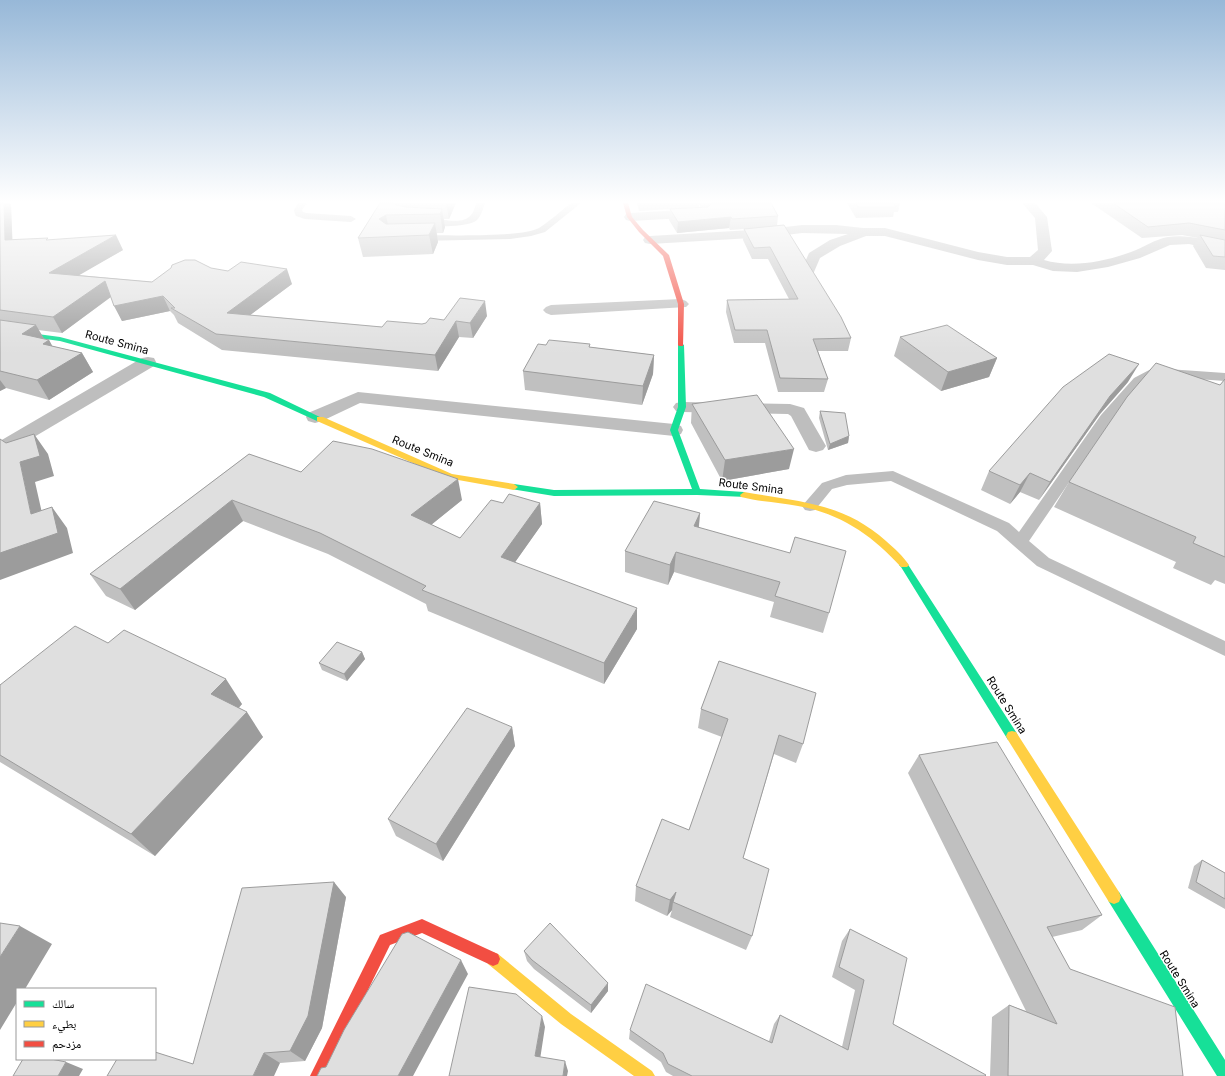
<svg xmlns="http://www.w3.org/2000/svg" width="1225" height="1076" font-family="Inter,'Noto Naskh Arabic',sans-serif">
	<rect width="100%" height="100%" fill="#fff"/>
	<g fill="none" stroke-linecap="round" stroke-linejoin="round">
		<path fill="#bebebe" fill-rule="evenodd" d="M298,203H307L302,210L303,212L306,213L351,216L356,219L351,222L305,219L296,216L295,214L294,210Z
			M476,203H485C483,209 481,216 477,220C468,228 426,228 418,221C428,212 460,229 471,215C474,212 475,207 476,203Z
			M571,203H581L545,232L531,236L510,239L417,241L412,238L417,235C442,235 521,238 539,228C550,221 561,211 571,203Z
			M1153,368L1225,373V381L1155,376L1142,384L1111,421L1029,541L1049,558L1225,641V656L1037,566L997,531L891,481L847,485L832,489L815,510L810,511L805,510L802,506L822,483L846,475L893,471L1009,523L1019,532L1101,415L1134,378Z"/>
		<path fill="#bebebe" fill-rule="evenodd" d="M699,203H711L714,210L707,216L703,217L630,221L626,220L624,217L626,214L630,213L700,209H701Z
			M1022,203H1035L1047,217L1052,251L1044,260C1071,268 1104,262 1131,252C1143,248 1155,239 1168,237C1187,234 1206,240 1225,244V252L1189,244L1170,245L1140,258L1108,267L1077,272L1053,271L1033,265H1007L978,260L885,236H866L840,246L820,258L814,272L809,273L804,272L802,269L809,253L830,240L848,234L802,233L769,237L650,244L645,243L643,240L645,237L650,236L769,229L802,225H836L863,228H885L978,252L1007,257H1030L1038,250L1035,218Z
			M681,299L686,301L689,304L686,307L551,315L546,313L543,310L546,307L551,305Z
			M148,357L154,358L156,362L154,366L7,453L0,455V441L142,358Z
			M358,392L674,424L681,426L683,430L681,434L674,436L360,403L322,421L315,423L308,421L306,417L308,413Z
			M682,402L790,404L804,408L826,446L823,450L816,452L809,450L791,416L788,414L682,412L676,411L673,407L676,403Z"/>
		<path fill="#16e098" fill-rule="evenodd" d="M0,329L60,337L270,393L324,419L323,421H317L264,397L60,341L0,333Z
			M681,343L684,345L686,407L678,430L700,489L744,492L748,495L747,497L697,495L554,496L511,489L510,487L514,484L554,490L692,489L670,430L678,407V345Z
			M904,562L907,563L1016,732L1018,736L1016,740L1012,741L1008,740L901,567L899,565L901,563Z
			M1114,890L1119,892L1225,1060V1076H1217L1109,902L1107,897L1109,892Z"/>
		<path fill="#ffcf43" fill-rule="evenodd" d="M317,417H323L452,474L514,484L518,487L514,490L447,478L317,421Z
			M744,492C797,501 844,503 886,541C894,548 903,556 909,565L907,567H901C873,536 840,513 798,506C779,502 760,502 741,497L740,495Z
			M1012,731L1016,732L1119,892L1121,897L1119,902L1114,904L1109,902L1008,740L1006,736L1008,732Z
			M493,952L498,954L571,1014L652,1071L655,1076H634L561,1024L488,964L486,959L488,954Z"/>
		<path fill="#f24e42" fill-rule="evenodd" d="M623,203H628L632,217L643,230L669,255L684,304L683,346H679L678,345V304L663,256L639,232L627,217Z
			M422,919L498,954L500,959L498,964L493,966L422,933L390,945L326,1076H310L380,935Z"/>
	</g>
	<path fill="#c0c0c0" d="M0,203L11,205L12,240H49L123,250L78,275L152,282L211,268L292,284L250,315L382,327L422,324L444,320L487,316L473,338L459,337L438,371L222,350L178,323L174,315L170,311L122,321L111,297L62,333L38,330L44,339L49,340L52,346L82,353L93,372L49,400L6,388L0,391Z
		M380,203H456L449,219H444L445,227L443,233H437L438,242L433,254L363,257L358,238Z
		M637,203H699V207L778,216L777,226L851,338L848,351H818L828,379L824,392H778L765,343H734L726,312L727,300L789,299L768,259H752L743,240L744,229L730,230L729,228L677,233L669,220L670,209L686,208L639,211Z
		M847,203H900L898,212H894L893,217L856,218Z
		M1091,203H1225V270L1206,268L1193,246L1198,238L1182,235L1142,238Z
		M900,337L997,358L989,377L941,391L894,356Z
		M546,345L590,347L654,355L653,374L642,405L525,390L523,371Z
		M1225,379V584L1215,580L1211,585L1173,568L1176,562L1054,507L1069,482L1220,385Z
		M1128,382L1100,414L1039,500L1020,492L1010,504L981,490L989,471Z
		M692,404L789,469L722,481L691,423Z
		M820,411L849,436L848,443L828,450L819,418Z
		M249,454L301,472L462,500L431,525L460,538L503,503H540L542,524L515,562L637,629L604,684L428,611L426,604L328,554L243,521L135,610L106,596L90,574Z
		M700,513L699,527L829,613L823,633L770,617L774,602L674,572L668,585L625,572V551Z
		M108,643L242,704L239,708L263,737L155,856L0,762V685Z
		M362,652L365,659L347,681L322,670L319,663Z
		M719,661L803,744L796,763L774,754L743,858L752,936L746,950L670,917L672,910L667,916L635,901L636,886L689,830L722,737L698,728L701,709Z
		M512,727L515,746L443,861L396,836L388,819Z
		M919,755L1102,915L1082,930L1052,937L1070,969L1183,1076H990L992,1017L1009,1005L1026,1011L908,773Z
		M1202,860L1225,873V909L1188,888L1194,866Z
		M346,897L322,1028L305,1061L280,1063L193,1064Z
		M850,929L893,1024L985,1076H673L666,1072L661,1062L629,1039L630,1030L769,1041L774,1024L780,1015L842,1047L855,990L832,977L842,941Z
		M524,951L608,991L591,1013L534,969L527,961Z"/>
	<path fill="#9c9c9c" d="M4,203H10L11,205L13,254L5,240Z
		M446,203H456L449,219Z
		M442,209L445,227L443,233L440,214Z
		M386,215L390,234L379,219Z
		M731,217L729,228L677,233L678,222Z
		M435,223L438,242L433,254L429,235Z
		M116,235L123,250L57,288L49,273Z
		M287,269L292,284L233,328L227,313Z
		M105,281L112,296L62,333L53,317Z
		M163,296L170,311L122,321L114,306Z
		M485,301L487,316L473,338L470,323Z
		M456,321L459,337L438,371L435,355Z
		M36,325L46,342L49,340L60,360L22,334Z
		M82,353L93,372L49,400L37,380Z
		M654,355L653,374L642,405L643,386Z
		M997,358L989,377L941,391L948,372Z
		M1139,364L1128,382L1100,414L1039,500L1050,482L1110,396Z
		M0,380L6,388L0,391Z
		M34,434L48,454L54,476L35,482L47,535L31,514L20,462Z
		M849,436L848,443L828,450L830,444Z
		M794,449L789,469L722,481L725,460Z
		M1030,473L1020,492L1010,504L1020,485Z
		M458,479L462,500L416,537L411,515Z
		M232,500L243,521L135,610L120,589Z
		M540,503L542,524L504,578L501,557Z
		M52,507L67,528L73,553L0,580V553Z
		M700,513L698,534L694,526Z
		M676,552L674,572L668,585L670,565Z
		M637,608V629L604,684V663Z
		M362,652L365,659L347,681L344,674Z
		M226,679L242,704L228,719L211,694Z
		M247,712L263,737L155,856L131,834Z
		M512,727L515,746L443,861L436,844Z
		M334,882L346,897L322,1028L305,1061L290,1051Z
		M676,892L673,902L672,910L667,916L670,900Z
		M20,926L52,944L25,989H17V1002L0,1030V957Z
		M461,960L468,974L413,1076H398Z
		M608,983V991L591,1013V1005Z
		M542,1016L545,1027L539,1066L535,1056Z
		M264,1053L280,1063L274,1076H253Z
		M565,1061L568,1071L567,1076H563Z
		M66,1062L83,1069L79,1076H58Z"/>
	<path fill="#dfdfdf" stroke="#9c9c9c" d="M0,203H4L5,240L48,238L46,240L116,235L49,273L152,282L171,268L172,265L185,260H195L211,268L228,271L241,262L287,269L227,313L382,327L387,321L422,324L426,323L430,318L444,320L460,298L485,301L470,323L456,321L435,355L216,334L171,308H175L163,296L114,306L105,281L53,317L0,310Z
		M380,203H394L396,205L406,207L442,209L440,214L386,215L379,219L386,224L435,223L429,235L358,238Z
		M712,203H771L778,216L732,219L731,217L678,222L670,209L708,207Z
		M856,203H893L896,207H858Z
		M1113,203H1225V230L1189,223L1148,227Z
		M784,225L841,317L851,338L813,339L828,379L780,378L767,330H735L727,300L798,299L770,247L754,248L744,229Z
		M1200,235L1225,240V257L1213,256Z
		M0,320L36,325L22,334L49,340L43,344L82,353L37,380L0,371Z
		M947,325L997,358L948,372L900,337Z
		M549,340L590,344L589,347L654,355L643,386L523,371L538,344L546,345Z
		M1109,354L1139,364L1110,396L1050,482L1030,473L1020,485L989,471L1063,387Z
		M1156,363L1220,385L1225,379V557L1193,543L1196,537L1069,482L1127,397Z
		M757,395L794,449L725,460L692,404Z
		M820,411L845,413L849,436L830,444Z
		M34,434L40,456L20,462L31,514L52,507L58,533L0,553V439L6,443Z
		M333,441L372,449L458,479L411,515L460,538L491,500L503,503L509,494L540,503L501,557L637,608L604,663L422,590L426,586L320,533L232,500L120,589L90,574L249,454L301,472Z
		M654,501L700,513L694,526L790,553L795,537L846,551L829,613L775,596L780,582L676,552L670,565L625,551Z
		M75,626L108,643L124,630L226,679L211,694L247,712L131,834L0,755V685Z
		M337,642L362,652L344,674L319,663Z
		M719,661L816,693L803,744L779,735L743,858L769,869L752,936L673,902L676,892L670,900L636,886L662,819L689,830L728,719L701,709Z
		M467,708L512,727L436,844L388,819Z
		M997,742L1102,915L1047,927L1070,969L1175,1007L1183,1076H1008L1009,1005L1057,1024L919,755Z
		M1202,860L1225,873V899L1196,882Z
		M334,882L308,1016L290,1051L264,1053L253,1076H107L117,1059H155V1052L193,1064L242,888Z
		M0,923L20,926L0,957Z
		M550,923L608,983L591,1005L532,960L524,951Z
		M850,929L907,958L893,1024L986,1075L985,1076H692L668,1064L663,1053L630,1030L646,984L772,1043L780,1015L848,1050L864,980L839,967Z
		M408,932L461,960L398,1076H317L321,1068L326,1067L344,1030L402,934Z
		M469,987L516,994L542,1016L535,1056L565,1061L563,1076H449Z
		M23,1059H51L66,1062L58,1076H13Z"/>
	<linearGradient id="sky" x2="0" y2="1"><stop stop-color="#97b8d8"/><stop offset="0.57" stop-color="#fff"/><stop offset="1" stop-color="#fff" stop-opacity="0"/></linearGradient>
	<rect width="1225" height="354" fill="url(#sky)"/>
	<g text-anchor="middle" stroke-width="3" stroke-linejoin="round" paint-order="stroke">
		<g font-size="11" fill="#000" stroke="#fff">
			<text transform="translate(117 342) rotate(15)" y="4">Route Smina</text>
			<text transform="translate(423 451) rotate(22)" y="4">Route Smina</text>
			<text transform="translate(751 486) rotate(7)" y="4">Route Smina</text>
			<text transform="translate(1007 705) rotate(58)" y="4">Route Smina</text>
			<text transform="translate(1180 979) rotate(58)" y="4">Route Smina</text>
		</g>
	</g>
	<rect x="16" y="988" width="140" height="72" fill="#ffffff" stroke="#999999"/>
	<rect x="24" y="1001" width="20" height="6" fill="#16e098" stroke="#999999"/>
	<text x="52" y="1008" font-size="12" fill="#000000">سالك</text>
	<rect x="24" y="1021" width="20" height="6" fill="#ffcf43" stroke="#999999"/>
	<text x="52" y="1028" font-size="12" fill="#000000">بطيء</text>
	<rect x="24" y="1041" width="20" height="6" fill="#f24e42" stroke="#999999"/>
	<text x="52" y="1048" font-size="12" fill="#000000">مزدحم</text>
</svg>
